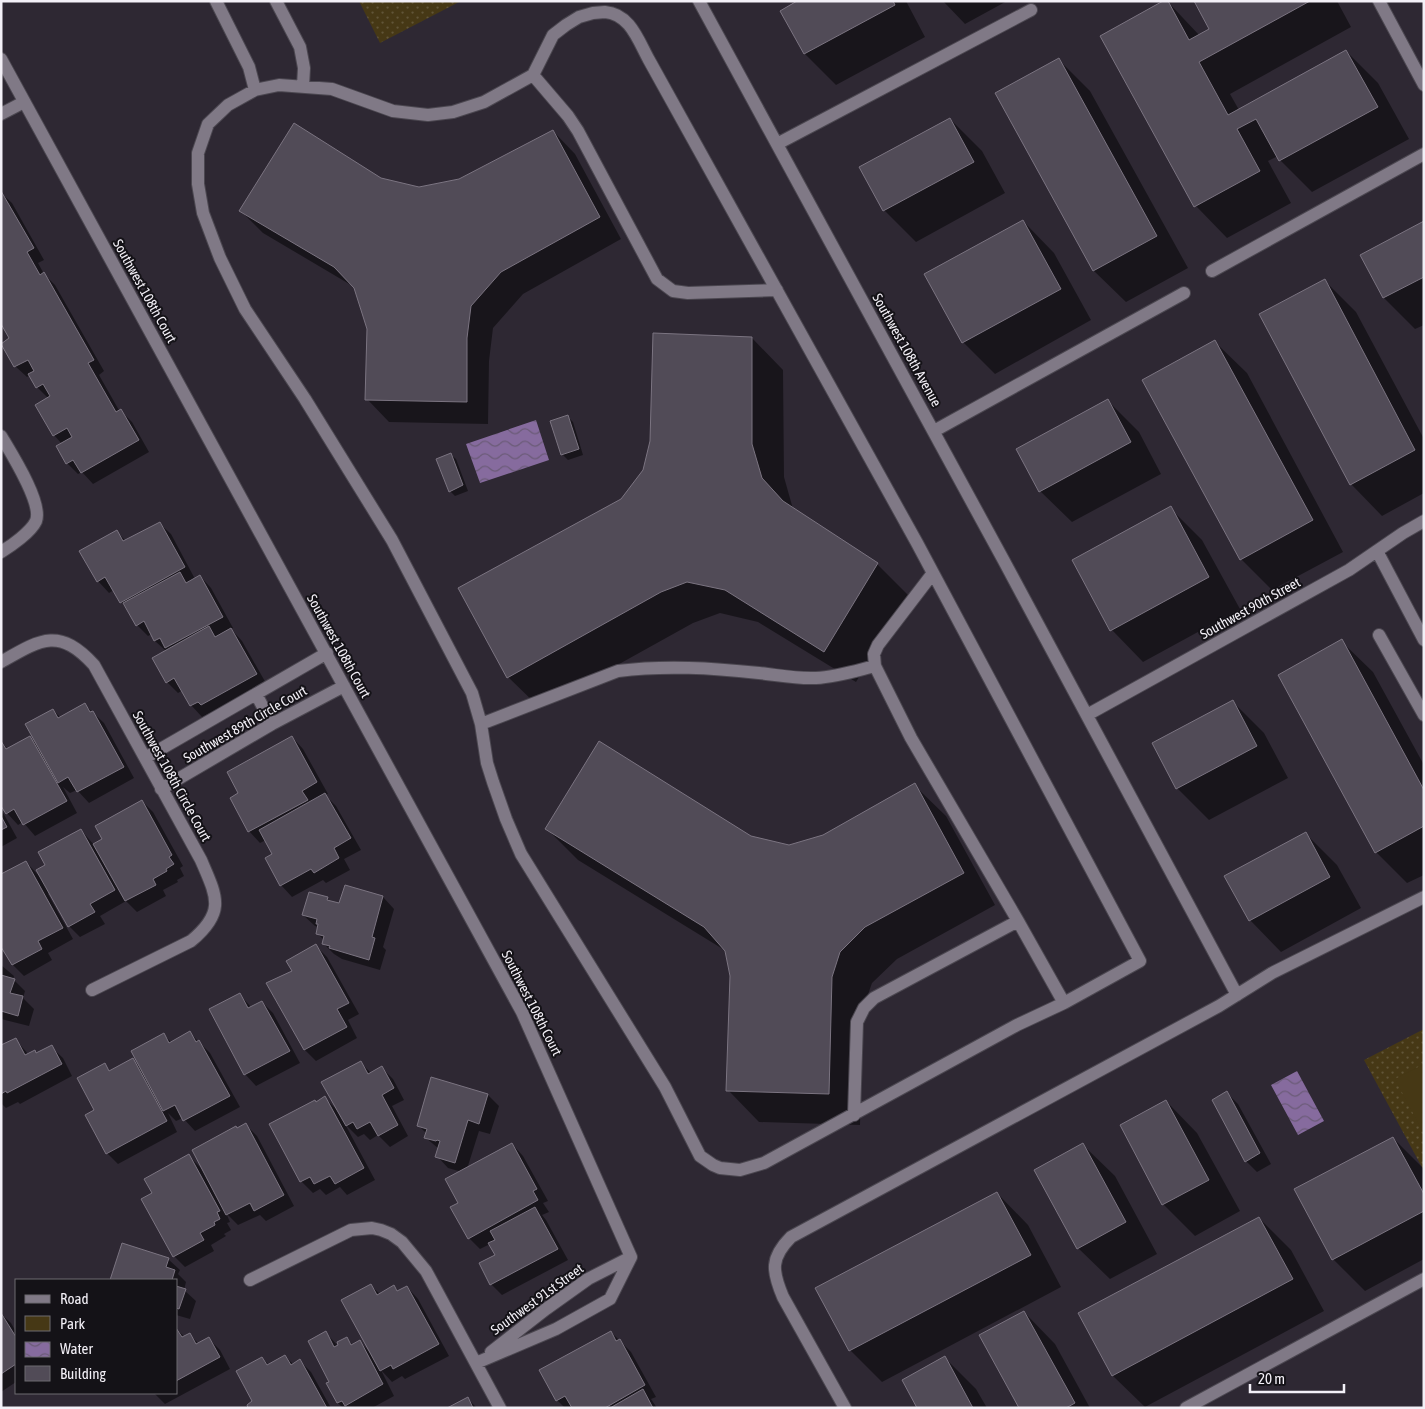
<svg xmlns="http://www.w3.org/2000/svg" width="1425" height="1409" font-family="'Asap Condensed',sans-serif">
	<defs>
		<pattern id="green-dots" width="8" height="8" patternUnits="userSpaceOnUse" patternTransform="scale(1.25)"><rect width="8" height="8" fill="#463815"/><path d="M2 2h.1M6 6h.1" fill="none" stroke="#615538" stroke-width="1.8" stroke-linecap="round"/></pattern>
		<pattern id="water-waves" width="16" height="10" patternUnits="userSpaceOnUse" patternTransform="scale(1.25)"><rect width="16" height="10" fill="#866b9e"/><path d="M0 5q4-4 8 0t8 0" fill="none" stroke="#6b5b78"/></pattern>
	</defs>
	<rect width="100%" height="100%" fill="#2e2833"/>
	<path fill="url(#green-dots)" d="M359,1H461L380,43Z
		M1424,1029V1171L1364,1060Z"/>
	<path fill="#463815" d="M1424,1064V1134L1395,1079Z"/>
	<path fill="url(#water-waves)" d="M536,420L549,460L480,483L466,444Z
		M1297,1071L1324,1121L1298,1135L1271,1085Z"/>
	<path fill="#0007" d="M800,1H906L925,37L836,85L805,54L782,11Z
		M943,1H1007L965,24Z
		M1167,1L1200,36L1211,30L1195,1H1337L1351,27L1230,94L1239,110L1346,51L1378,83L1409,139L1312,192L1280,160L1278,156L1268,161L1291,203L1227,238L1196,206L1102,36Z
		M1059,60L1090,91L1188,268L1126,302L1094,271L997,94Z
		M950,119L982,151L1005,193L916,242L884,210L861,168Z
		M553,131L575,154L621,239L523,294L493,328L489,361L488,424L389,422L367,399L369,329L356,288L263,233L241,211L381,179L419,189L460,180Z
		M1,193L12,203L44,260L38,263L44,274L55,285L104,371L99,375L120,412L121,411L132,422L149,452L93,484L82,472L78,474L67,463L62,444L54,435L48,398L37,387L30,375L27,377L15,366L11,339Z
		M1023,221L1054,253L1091,320L995,374L963,342Z
		M1424,222V325L1415,329L1384,298Z
		M1325,281L1356,312L1424,439V493L1382,516L1351,484Z
		M752,338L783,370L784,477L793,509L877,564L909,596L856,682L758,622L720,613L693,623L540,708L508,677L622,500Z
		M1215,342L1247,373L1343,552L1272,590L1241,559Z
		M1107,400L1139,432L1161,474L1072,522L1040,491Z
		M567,416L573,422L583,455L568,460L562,454Z
		M450,454L456,459L468,491L455,496L450,491Z
		M1170,508L1202,540L1240,609L1143,662L1112,630L1073,561Z
		M159,523L171,534L195,579L200,576L211,588L233,628L231,629L242,641L267,685L213,716L210,713L202,717L191,705L183,690L178,693L167,682L166,651L155,641L152,634L148,636L137,625L114,590L109,593L98,581L117,532L126,541Z
		M1341,641L1373,672L1424,765V875L1407,883L1376,852Z
		M1232,701L1264,733L1288,778L1209,820L1177,788Z
		M85,705L104,723L134,778L89,803L77,790L70,793L63,787L77,813L35,836L23,822L18,825L7,813L2,743L8,749L30,737L36,744L53,710L61,718Z
		M292,737L303,749L328,794L325,795L336,806L361,850L344,859L350,870L326,883L323,880L292,897L281,885L273,854L266,840L260,843L249,831L240,794Z
		M914,785L946,816L995,905L897,959L872,983L863,1009L860,1125L759,1122L728,1090L731,976L726,951L578,860L547,829L751,837L789,846L823,836Z
		M142,801L153,812L183,866L180,868L184,876L177,880L178,882L163,890L166,896L137,912L126,901L100,916L105,924L80,937L69,926L50,892L48,894L73,939L48,953L52,960L24,976L13,965L26,862L41,878L47,865L81,830L94,845L104,839Z
		M1,809L17,838L1,847Z
		M1305,833L1337,865L1361,908L1281,952L1250,920Z
		M346,887L383,897L394,909L383,947L386,950L380,970L342,959L334,954L323,943L324,940L317,933L319,927L315,926L303,915L327,898L331,902L340,905Z
		M316,946L327,957L359,1014L348,1020L357,1038L316,1061L305,1050L268,984L294,972Z
		M1,965L14,976L13,979L25,991L23,998L34,1009L29,1026L1,1019Z
		M239,994L252,1008L262,1002L273,1013L300,1063L256,1086L245,1074Z
		M190,1033L210,1053L240,1107L195,1131L183,1118L176,1121L168,1113L177,1132L118,1164L107,1153L95,1110L104,1065L111,1072L133,1060L141,1068L164,1035L172,1043Z
		M15,1039L29,1055L37,1054L51,1047L63,1058L72,1076L20,1104L18,1102L6,1108L1,1103V1047Z
		M360,1062L371,1073L382,1068L393,1079L404,1100L392,1106L408,1136L390,1147L378,1135L370,1140L364,1134L358,1137L345,1124L375,1180L347,1195L340,1187L326,1195L320,1189L313,1193L301,1181L271,1125L325,1098L337,1110Z
		M1227,1093L1238,1104L1271,1164L1257,1172L1246,1161Z
		M488,1095L499,1106L490,1134L479,1131L467,1169L512,1144L523,1156L548,1201L543,1203L549,1212L542,1215L546,1220L568,1260L502,1295L491,1284L496,1255L490,1244L480,1249L469,1238L460,1203L462,1172L448,1168L437,1156L439,1149L426,1138L427,1134L418,1125Z
		M1166,1101L1197,1133L1240,1211L1195,1236L1163,1204Z
		M246,1125L257,1136L294,1206L266,1221L260,1215L238,1225L226,1213L230,1222L227,1223L231,1230L224,1234L226,1236L211,1245L214,1251L185,1267L174,1256L154,1194L189,1156L203,1170L238,1129Z
		M1393,1138L1424,1169V1259L1365,1291L1333,1259Z
		M1083,1145L1115,1176L1157,1254L1110,1279L1078,1248Z
		M997,1193L1028,1225L1061,1287L882,1382L850,1350Z
		M1259,1218L1291,1250L1324,1311L1145,1407L1113,1376L1080,1314Z
		M123,1245L168,1259L180,1270L178,1274L186,1282L184,1290L196,1301L190,1319L176,1315V1280H112Z
		M370,1285L380,1294L394,1286L399,1292L407,1287L418,1299L449,1356L405,1379L402,1376L392,1382L381,1370L394,1396L372,1408H343L338,1403L328,1383L331,1382L326,1333L338,1346L346,1338L353,1345L360,1342L371,1353Z
		M1024,1312L1055,1344L1090,1408H1020Z
		M1,1314L11,1323L16,1332V1382L1,1392Z
		M177,1330L185,1337L190,1335L199,1344L209,1339L220,1350L230,1369L165,1404L154,1393H176Z
		M611,1332L631,1352L656,1397L651,1399L657,1408H565L557,1400Z
		M285,1356L294,1365L300,1361L311,1372L331,1408H250L254,1402L262,1358L269,1365Z
		M945,1358L976,1389L987,1408H919Z
		M467,1398L477,1408H450Z"/>
	<path fill="#514b57" stroke="#7b7481" d="M797,1H893L895,5L804,54L780,11Z
		M1163,1H1168L1189,40L1209,29L1194,1H1310L1199,62L1228,115L1346,50L1378,107L1279,161L1256,119L1237,129L1260,171L1194,207L1100,36Z
		M1059,58L1157,236L1093,271L995,93Z
		M950,118L974,162L883,211L859,167Z
		M294,123L381,178L419,187L459,179L553,130L600,217L501,272L471,306L467,338V402L365,400L367,329L354,288L334,267L239,211Z
		M1,191L34,248L27,252L40,275L44,272L94,360L88,363L116,412L121,409L139,440L81,473L73,460L66,464L56,446L72,437L67,428L53,436L35,405L50,396L43,384L36,388L28,374L34,371L28,360L14,367L1,344L9,338L1,324Z
		M1023,220L1061,289L962,343L924,274Z
		M1424,221V277L1383,298L1360,255Z
		M1325,279L1415,450L1350,485L1259,314Z
		M653,333L752,337V444L762,478L783,501L878,563L824,652L725,590L687,582L661,592L507,678L458,588L621,499L643,470L650,441Z
		M1215,340L1313,520L1240,560L1142,380Z
		M1108,399L1131,442L1039,492L1016,449Z
		M568,415L579,449L561,455L550,421Z
		M451,453L463,485L449,492L436,459Z
		M1171,506L1209,577L1110,631L1072,560Z
		M160,522L185,567L120,603L105,577L97,582L79,551L117,530L123,541Z
		M180,572L186,583L200,575L223,617L165,648L160,638L154,641L144,621L136,626L123,603Z
		M209,626L215,637L231,628L257,674L201,705L198,702L190,706L174,678L166,683L152,658Z
		M1342,639L1424,790V826L1375,853L1278,675Z
		M1233,700L1257,746L1176,789L1152,743Z
		M85,703L90,712L93,711L124,767L77,792L68,777L58,783L25,724L53,709L58,718Z
		M30,736L67,801L23,825L14,809L6,814L1,806V741L6,749Z
		M292,736L317,782L302,791L308,800L248,832L230,798L238,793L227,772Z
		M599,741L751,836L789,845L823,835L915,783L964,873L865,927L840,952L832,977L829,1094L726,1091L730,976L725,951L704,927L545,829Z
		M325,793L351,838L334,848L339,858L314,873L311,869L280,886L265,858L272,854L259,830Z
		M142,800L172,855L169,857L174,864L166,869L167,871L153,879L156,885L125,901L93,844L102,839L95,826Z
		M1,816L7,827L1,830Z
		M81,829L115,890L90,904L95,912L68,927L36,870L45,865L38,852Z
		M1306,832L1330,877L1249,921L1224,876Z
		M26,861L63,928L38,941L42,949L12,965L1,947V874Z
		M345,885L383,896L372,937L375,938L369,960L329,948L330,946L322,944L324,936L316,934L318,924H316L317,919L302,915L309,892L328,897L327,900L339,903Z
		M316,944L349,1003L337,1009L347,1027L304,1050L266,983L292,971L286,961Z
		M1,975L15,979L10,993L23,996L18,1016L1,1011Z
		M240,993L248,1008L262,1001L290,1051L244,1075L209,1009Z
		M190,1031L196,1042L199,1040L230,1096L183,1121L175,1105L163,1111L131,1051L164,1033L169,1043Z
		M16,1038L25,1055L35,1050L36,1053L52,1045L62,1064L7,1093L6,1091L1,1094V1045Z
		M133,1058L167,1121L106,1154L85,1115L94,1110L77,1078L105,1063L109,1071Z
		M361,1061L368,1074L382,1066L394,1088L382,1095L398,1125L378,1136L370,1122L357,1129L353,1122L346,1126L321,1082Z
		M431,1077L488,1094L479,1124L468,1120L455,1163L435,1157L440,1141L437,1140L436,1141L424,1138L427,1129L417,1126Z
		M1227,1091L1260,1153L1245,1162L1212,1100Z
		M325,1096L364,1168L335,1184L330,1176L314,1184L310,1177L300,1182L269,1124L315,1100L316,1102Z
		M1166,1100L1209,1180L1162,1205L1120,1125Z
		M246,1123L284,1195L254,1211L250,1203L226,1215L192,1150L236,1126L237,1128Z
		M1393,1137L1424,1194V1211L1332,1260L1294,1189Z
		M512,1143L537,1189L533,1191L538,1200L468,1239L450,1207L458,1203L445,1179Z
		M1083,1143L1126,1222L1077,1249L1034,1170Z
		M189,1154L220,1211L217,1212L220,1219L214,1222L215,1225L200,1233L204,1240L173,1257L141,1199L152,1193L144,1179Z
		M997,1192L1031,1255L849,1351L815,1288Z
		M535,1207L558,1249L490,1285L479,1263L495,1255L488,1243L495,1240L490,1231Z
		M1259,1217L1293,1279L1112,1376L1078,1313Z
		M122,1243L169,1258L166,1267L175,1270L172,1280H110Z
		M371,1284L377,1295L394,1285L397,1291L407,1286L439,1344L393,1369L391,1365L380,1371L341,1300Z
		M176,1286L186,1289L179,1309L176,1308Z
		M1024,1311L1075,1403L1066,1408H1019L979,1335Z
		M1,1313L16,1337V1364L1,1374Z
		M176,1328L182,1337L190,1333L196,1344L209,1337L220,1357L176,1381Z
		M326,1331L334,1347L338,1345L337,1342L347,1337L351,1345L360,1340L383,1384L345,1406L342,1401L337,1403L326,1383L329,1382L308,1341Z
		M611,1331L616,1341L620,1339L645,1385L605,1408H572L565,1396L556,1401L539,1370Z
		M285,1355L291,1365L300,1359L327,1408H248L247,1405L252,1401L236,1371L262,1357L267,1365Z
		M945,1356L973,1408H917L902,1380Z
		M643,1389L653,1408H610Z
		M468,1397L473,1408H447Z"/>
	<g fill="none" stroke-linecap="round" stroke-linejoin="round">
		<defs>
			<path id="lane" d="M1,114L24,102"/>
			<path id="street" d="M216,1L249,67L255,90
				M276,1L300,47L304,68L303,86
				M699,1L1004,561L1237,995
				M1379,1L1424,85
				M605,12C630,14 638,40 649,60L917,543L1140,961L1064,1003L1017,1025L764,1163L740,1170L720,1168L713,1165L700,1156L665,1087L521,854L506,819L493,782L487,763L481,724L472,693L392,540L305,399L245,309L220,258L203,213L198,184V153L208,124L228,105L255,90L279,85L332,89L393,111L428,115L453,112L484,102L533,75L553,35L566,25L579,17L593,13Z
				M1,59L522,1012L631,1257
				M533,75L568,116L578,131L657,279L673,291L688,293L777,290
				M777,144L1031,10
				M1212,271L1424,154
				M934,431L1184,293
				M1,436C11,453 43,503 36,521C31,532 11,546 1,552
				M1377,551L1424,640
				M933,573L878,645L874,654L875,666L911,738L1018,921L1064,1003
				M1379,635L1424,715
				M1,662C41,639 59,627 94,665L201,860C217,897 226,912 191,941L92,990
				M256,694L272,724
				M1087,715L1349,570L1403,533L1424,521
				M481,724L618,671C665,665 712,668 759,673C778,675 796,679 816,678C836,677 855,671 875,666
				M145,758L327,653
				M161,789L272,724L344,686
				M854,1115L857,1022L864,1008L874,998L1018,921
				M250,1280L351,1230L372,1228L381,1230L391,1234L402,1242L426,1271L500,1408
				M491,1352L546,1309L588,1279L631,1257
				M476,1363L556,1329L610,1299L631,1257
				M845,1408L783,1297C772,1271 770,1258 791,1237L1219,1006L1272,973L1424,897
				M1186,1408L1424,1279"/>
		</defs>
		<use href="#lane" stroke="#4b4750" stroke-width="14"/>
		<use href="#street" stroke="#4b4750" stroke-width="14"/>
		<use href="#lane" stroke="#807986" stroke-width="12"/>
		<use href="#street" stroke="#807986" stroke-width="12"/>
	</g>
	<g text-anchor="middle" stroke-width="4" stroke-linejoin="round" paint-order="stroke">
		<g font-size="14" fill="#f3f0f7" stroke="#141217">
			<text transform="translate(145 291) rotate(61)" y="5">Southwest 108th Court</text>
			<text transform="translate(907 350) rotate(61)" y="5">Southwest 108th Avenue</text>
			<text transform="translate(1250 608) rotate(-29)" y="5">Southwest 90th Street</text>
			<text transform="translate(339 646) rotate(61)" y="5">Southwest 108th Court</text>
			<text transform="translate(245 724) rotate(-30)" y="5">Southwest 89th Circle Court</text>
			<text transform="translate(172 776) rotate(61)" y="5">Southwest 108th Circle Court</text>
			<text transform="translate(532 1003) rotate(63)" y="5">Southwest 108th Court</text>
			<text transform="translate(537 1299) rotate(-36)" y="5">Southwest 91st Street</text>
		</g>
	</g>
	<rect width="1425" height="1409" fill="none" stroke="#f3f0f7" stroke-width="5"/>
	<rect x="15" y="1279" width="162" height="115" fill="#141217" stroke="#6d6b71"/>
	<rect x="25" y="1295" width="25" height="8" fill="#807986" stroke="#6d6b71"/>
	<text x="60" y="1304" font-size="15" fill="#f3f0f7">Road</text>
	<rect x="25" y="1316" width="25" height="15" fill="#463815" stroke="#6d6b71"/>
	<text x="60" y="1329" font-size="15" fill="#f3f0f7">Park</text>
	<rect x="25" y="1342" width="25" height="15" fill="url(#water-waves)" stroke="#6d6b71"/>
	<text x="60" y="1354" font-size="15" fill="#f3f0f7">Water</text>
	<rect x="25" y="1366" width="25" height="15" fill="#514b57" stroke="#6d6b71"/>
	<text x="60" y="1379" font-size="15" fill="#f3f0f7">Building</text>
	<path d="M1250 1384v8h94v-8" fill="none" stroke="#f3f0f7" stroke-width="2.5"/>
	<text x="1258" y="1384" font-size="15" fill="#f3f0f7" stroke="#141217" stroke-width="4" paint-order="stroke">20 m</text>
</svg>
